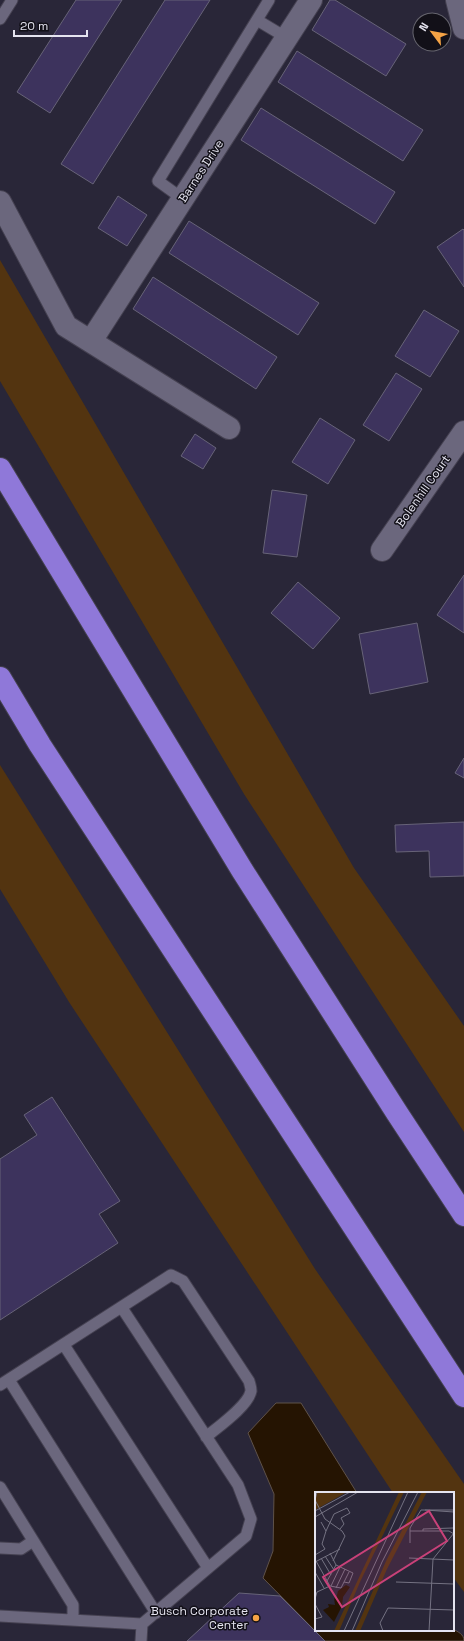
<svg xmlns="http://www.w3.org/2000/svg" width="464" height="1641" font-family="'Space Grotesk',sans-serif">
	<rect width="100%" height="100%" fill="#292638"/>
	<path fill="#533410" d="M0,260L354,868L464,1026V1132L244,794L0,381Z
		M0,765L315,1269L464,1484V1592L453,1577V1493H393L69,1002L0,889Z"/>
	<path fill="#251402" stroke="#5f5249" d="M276,1403H301L357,1493H316V1630L453,1629C458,1632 464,1634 464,1641H325L263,1578L273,1551L274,1494L248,1433Z"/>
	<path fill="#3d335d" stroke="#676378" d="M76,0H122L50,113L17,92Z
		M165,0H210L93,184L61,164Z
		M330,0H335L406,44L386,76L312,30Z
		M297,51L423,130L403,161L278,82Z
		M261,108L395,192L375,224L241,140Z
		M118,196L147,215L127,246L98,228Z
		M189,221L319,303L298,335L169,253Z
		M463,229L464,230V287L437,247Z
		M153,277L277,357L256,389L133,309Z
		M424,310L459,331L430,377L395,356Z
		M396,373L422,389L389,441L363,425Z
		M320,418L355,440L328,484L292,462Z
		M195,434L216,448L203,469L181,456Z
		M272,490L307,495L297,557L263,553Z
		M464,575V633L437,615Z
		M298,582L340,618L313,649L271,613Z
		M417,623L428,682L370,694L359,634Z
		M464,758V778L455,773Z
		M464,822V876L430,877L429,851L396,852L395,825Z
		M52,1097L120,1201L99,1214L118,1243L0,1320V1159L37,1135L24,1115Z
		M239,1593L280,1596L325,1641H187Z"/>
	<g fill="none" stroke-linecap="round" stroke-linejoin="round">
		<defs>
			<path id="service" d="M0,19L12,0
				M257,20L287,38
				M183,199L158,181L269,0
				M122,1308L238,1485L251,1519L246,1536L142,1624
				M64,1345L208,1568
				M9,1380L156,1613
				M0,1385L171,1275L183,1281L249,1381C250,1385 251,1387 251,1391C248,1406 218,1427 206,1437
				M0,1487L73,1605V1620
				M0,1548L21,1549L33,1541
				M0,1616L142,1624L141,1641"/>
			<path id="minor" d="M457,0L464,28
				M0,202L66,326L229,428
				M91,341L311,0
				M382,550L464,432"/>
			<path id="motorway" d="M0,469L242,870L397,1113L464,1215
				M0,678L40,745L464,1396"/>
		</defs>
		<use href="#service" stroke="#454151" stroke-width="13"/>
		<use href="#minor" stroke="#454151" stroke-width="24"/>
		<use href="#motorway" stroke="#454151" stroke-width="24"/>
		<use href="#service" stroke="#6b677d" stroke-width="11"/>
		<use href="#minor" stroke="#6b677d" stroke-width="22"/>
		<use href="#motorway" stroke="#8f78d9" stroke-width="22"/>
	</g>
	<circle fill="#f5a345" stroke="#121018" stroke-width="1.5" cx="256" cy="1618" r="4"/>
	<g text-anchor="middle" stroke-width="3" stroke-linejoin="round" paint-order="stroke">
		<g font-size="12" fill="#e5e4f0" stroke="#121018">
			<text transform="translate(201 171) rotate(-57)" y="4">Barnes Drive</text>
			<text transform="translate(423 491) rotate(-55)" y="4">Bolenhill Court</text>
		</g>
		<g font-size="12" fill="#e5e4f0" stroke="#121018" text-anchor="end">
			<text x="248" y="1615">Busch Corporate<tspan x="248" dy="14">Center</tspan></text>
		</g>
	</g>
	<g transform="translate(315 1492)">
		<rect width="139" height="139" fill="#292638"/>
		<path d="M0,0H32L0,18ZM84,0H89L45,90L24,139H19ZM107,0H112L72,77L45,139H40L72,67Z" fill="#533410"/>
		<path d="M31,93L35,95L28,105L27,114L19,130L8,118L14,115L13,112L20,113L19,106L21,107L23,99Z" fill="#251402"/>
		<path fill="none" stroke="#747282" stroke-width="1" d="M2,0L0,8L10,27L27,39L30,44L18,69M110,18L139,20M0,19L35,0M0,25L43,0M6,30L11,39L19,22L32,16L35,21L26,26L29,32L25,37M95,39H134L139,42M108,39V37L138,36M95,51V36L106,18H139M0,63L10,57L7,52L11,39M10,64L19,78M6,66L16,83M94,66L139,68M0,70L25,57M21,73L38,81L34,91L29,90M0,80L9,96M12,89L21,73L15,61M81,90L139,92M15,94L26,96L34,80M16,94L25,75M21,96L30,77M0,107L2,100L15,94L1,69M0,112L7,125L0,127M29,139L93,0M37,139L67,70L103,0M68,139L65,131L73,116L139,118M114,139L118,67L139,41"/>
		<path fill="#c94179" fill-opacity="0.15" stroke="#c94179" stroke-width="2" d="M114,19L132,49L27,115L8,85Z"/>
		<rect width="139" height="139" fill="none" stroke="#e5e4f0" stroke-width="2"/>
	</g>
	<g transform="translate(432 32) rotate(302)"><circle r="19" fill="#121018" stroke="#66656e"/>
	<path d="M0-3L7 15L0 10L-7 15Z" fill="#f5a345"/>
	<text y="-6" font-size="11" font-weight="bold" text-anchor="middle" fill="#e5e4f0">N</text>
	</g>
	<path d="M14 30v6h73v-6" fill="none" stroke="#e5e4f0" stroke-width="2"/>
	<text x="20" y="30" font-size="12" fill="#e5e4f0" stroke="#121018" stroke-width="3" paint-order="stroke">20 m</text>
</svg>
